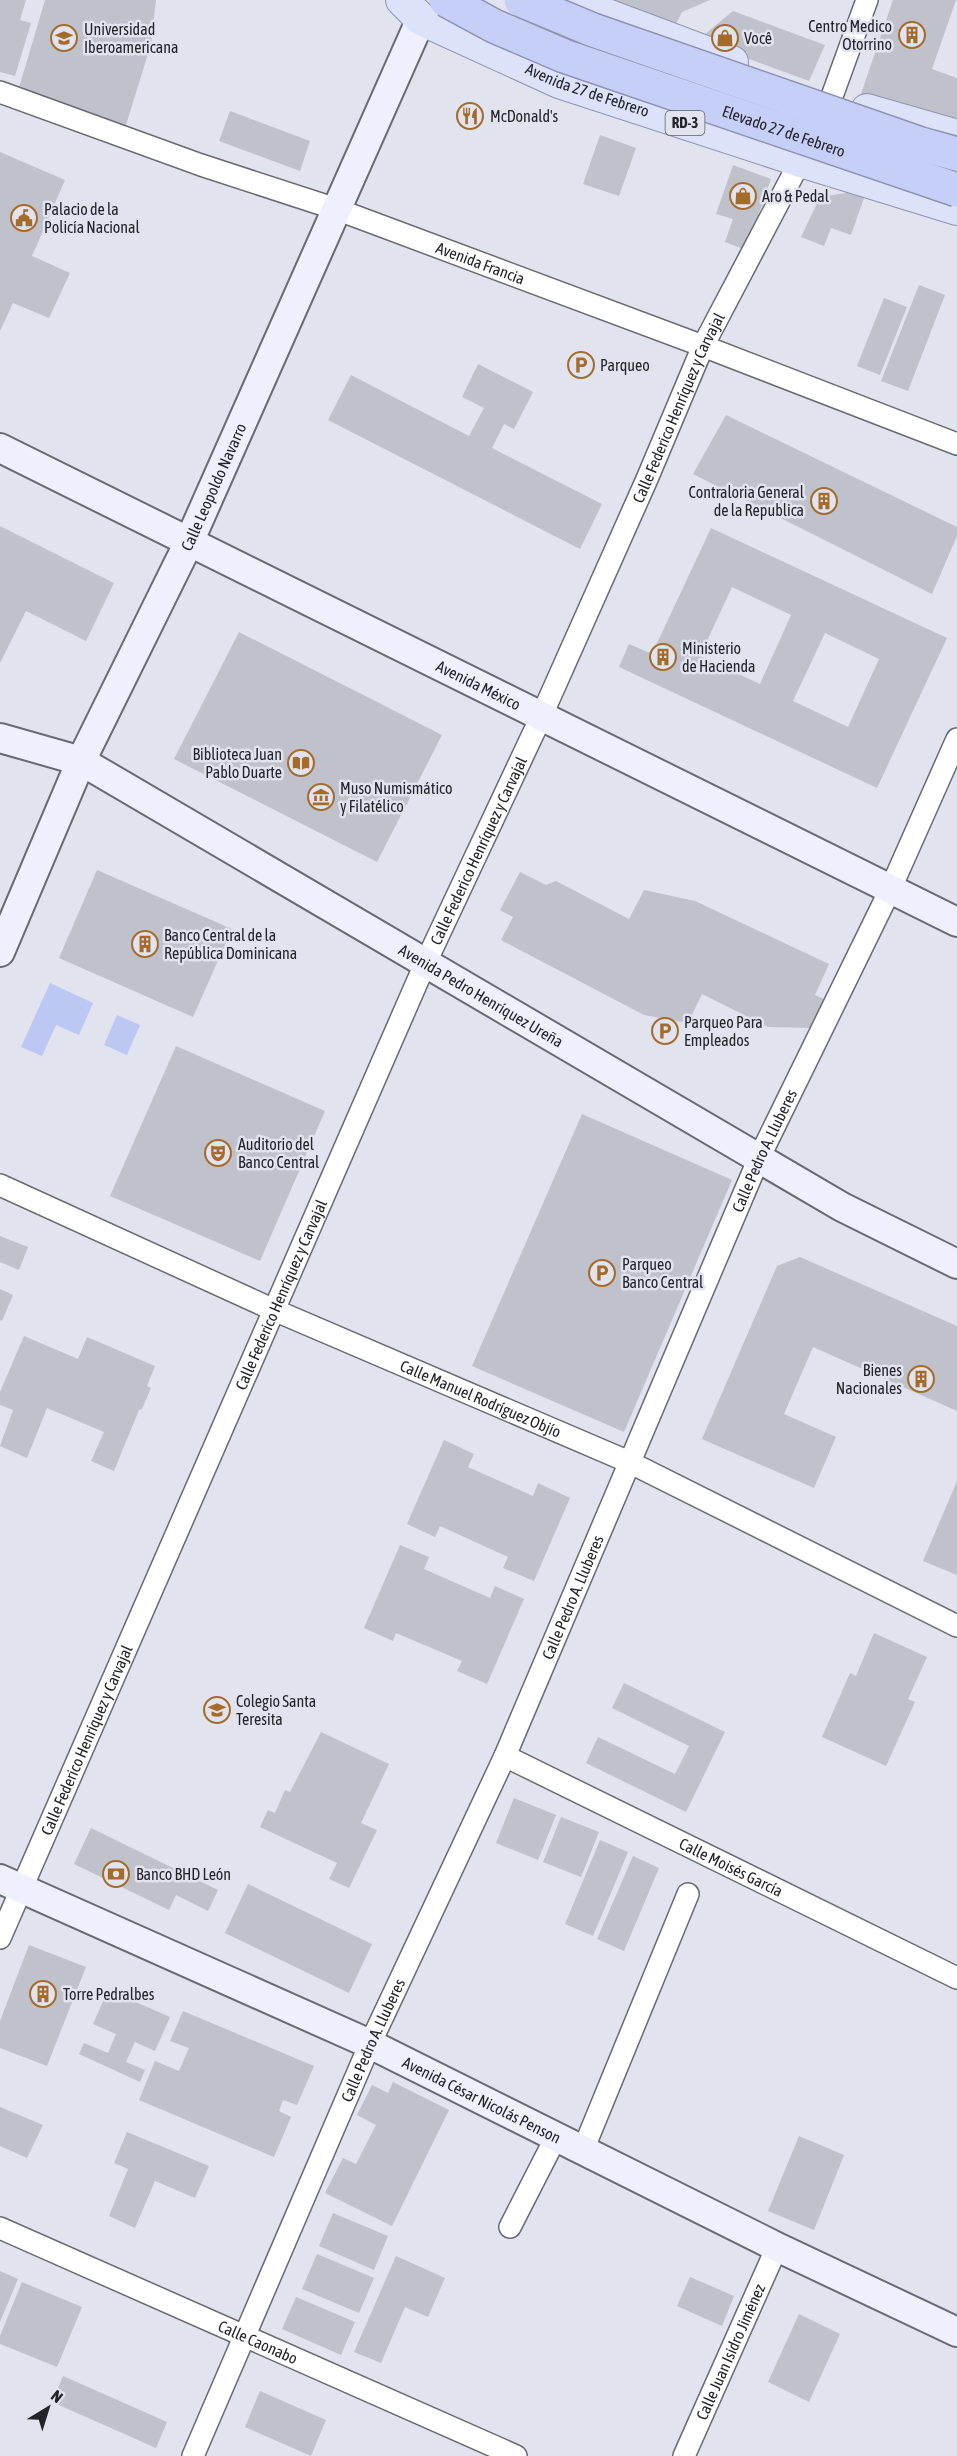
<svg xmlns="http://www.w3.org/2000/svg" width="957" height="2456" font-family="'Asap Condensed',sans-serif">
	<rect width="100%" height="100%" fill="#e1e3ee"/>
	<path fill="#bdc7f3" d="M50,983L93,1003L79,1035L56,1025L42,1056L21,1047Z
		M117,1015L140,1025L127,1055L104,1045Z"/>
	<path fill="#bfc1cb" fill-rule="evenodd" d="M0,0H26L20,20L31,23L15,76L0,72Z
		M45,0H156L151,44L126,125L18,91Z
		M601,0H710L682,12L673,30Z
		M893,0H956L932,69L957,78V127L861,94Z
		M733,11L825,45L809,81L698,40Z
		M230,111L310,141L300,171L219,141Z
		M600,135L636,148L619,196L583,184Z
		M0,152L65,180L32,256L70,273L49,318L13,303L0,331Z
		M733,165L771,179L746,250L725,242L733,219L716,214Z
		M852,192L864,198L851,235L831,228L824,246L801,237L820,197Z
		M919,285L945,295L908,391L881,381Z
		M884,298L907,307L880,375L857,366Z
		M478,364L533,392L514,429L504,424L492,448L602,504L580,549L328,420L351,375L469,436L484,408L462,397Z
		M726,415L957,527V536L932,594L693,474Z
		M0,526L114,583L86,641L26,611L0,663Z
		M711,528L947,638L877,788L619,667L629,644L652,654ZM732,587L791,615L760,684L700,656ZM825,633L879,659L848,727L793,701Z
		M239,632L442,735L377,862L174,759Z
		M97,870L232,929L193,1017L59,958Z
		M520,872L546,885L556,881L629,919L644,890L695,901L829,964L815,995L824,999L810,1028L768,1027L702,994L688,1023L644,1015L501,940L513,917L500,910Z
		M176,1046L325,1111L260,1261L110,1196Z
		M582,1114L732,1180L624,1432L472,1366Z
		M0,1236L28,1247L19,1270L0,1262Z
		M800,1257L957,1326V1411L813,1347L784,1414L836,1437L814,1488L702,1439L777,1266Z
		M0,1289L13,1295L2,1321L0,1320Z
		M24,1336L78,1359L87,1337L155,1366L147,1386L151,1388L142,1409L139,1410L114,1471L91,1461L104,1432L47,1408L27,1458L0,1446L13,1410L0,1405V1392Z
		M444,1440L474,1454L468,1467L533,1496L538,1483L570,1498L534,1581L503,1568L508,1557L440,1526L435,1537L407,1524Z
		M957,1481V1575L923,1561Z
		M400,1545L429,1557L424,1569L490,1598L495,1586L524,1599L487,1684L457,1671L462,1661L396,1633L393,1641L364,1628Z
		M874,1633L927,1657L908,1699L915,1702L886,1766L822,1737L850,1673L856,1676Z
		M624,1683L725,1732L686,1812L586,1763L598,1737L675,1774L689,1746L612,1708Z
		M321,1732L389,1764L361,1823L377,1830L349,1888L329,1879L337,1863L260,1827L268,1810L275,1813L285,1790L290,1792Z
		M514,1798L556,1815L538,1860L496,1843Z
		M561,1817L599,1832L581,1877L543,1862Z
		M91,1828L218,1890L208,1911L176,1895L169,1910L74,1864Z
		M600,1840L628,1852L593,1936L565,1924Z
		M633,1856L659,1868L624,1951L597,1939Z
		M248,1884L372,1944L349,1993L225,1933Z
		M29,1945L86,1967L47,2066L0,2048V2021Z
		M108,1990L170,2017L155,2051L135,2042L126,2062L145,2070L140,2082L79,2054L84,2043L108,2053L116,2034L93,2024Z
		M183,2011L314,2066L297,2105L283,2100L279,2111L291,2117L274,2157L139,2100L155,2061L179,2071L189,2048L170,2041Z
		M393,2082L449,2110L392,2226L325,2193L343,2158L356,2164L376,2125L357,2115L372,2085L388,2093Z
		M0,2107L43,2125L27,2158L0,2146Z
		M127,2132L209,2166L195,2198L155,2181L135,2228L109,2216L128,2169L114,2163Z
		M799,2136L844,2155L814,2230L768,2211Z
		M333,2213L388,2236L374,2270L319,2246Z
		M317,2254L374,2278L359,2313L302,2289Z
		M396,2256L445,2278L428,2317L405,2307L381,2363L354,2352Z
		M0,2271L18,2279L0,2322Z
		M690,2277L734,2296L722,2326L677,2306Z
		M22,2282L82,2307L57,2367L0,2344V2336Z
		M296,2297L355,2322L341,2355L282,2329Z
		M799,2314L840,2334L809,2402L768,2382Z
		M63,2376L167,2422L156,2448L52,2402Z
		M260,2391L326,2420L311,2456L245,2427Z"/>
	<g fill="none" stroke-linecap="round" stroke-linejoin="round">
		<defs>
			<g id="street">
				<path id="s1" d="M0,92L201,165L336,209L703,346L957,444"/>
				<path d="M820,122L831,99L867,0"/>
				<path id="s2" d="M0,1185L274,1310L629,1462L957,1626"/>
				<path id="s3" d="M505,1756L957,1978"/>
				<path id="s4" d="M0,1938L425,964L541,717L647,479L703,346L806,150"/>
				<path d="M583,2150L688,1894"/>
				<path d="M510,2227L556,2137"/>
				<path id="s5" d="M0,2228L516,2456"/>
				<path id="s6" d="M193,2456L370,2044L505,1756L759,1158L890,890L957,739"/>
				<path id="s7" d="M684,2456L777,2247"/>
			</g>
			<g id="secondary">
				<path id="s8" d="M0,448L957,922"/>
				<path id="s9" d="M0,738L81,761L842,1207L957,1264"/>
				<path id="s10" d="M0,952L81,761L189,542L421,19"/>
				<path id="s11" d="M0,1879L370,2044L777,2247L957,2332"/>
			</g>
			<g id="primary">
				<path id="s12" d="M402,0L421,19L559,82L801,161L957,209"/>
				<path d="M567,0L732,62"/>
				<path d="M867,110L957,136"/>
			</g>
		</defs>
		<use href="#street" stroke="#686a73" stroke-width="24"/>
		<use href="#secondary" stroke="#686a73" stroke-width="32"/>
		<use href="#primary" stroke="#8d93af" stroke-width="34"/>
		<use href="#street" stroke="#fff" stroke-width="21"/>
		<use href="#secondary" stroke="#eef1fd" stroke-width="28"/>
		<use href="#primary" stroke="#dde2fb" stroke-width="32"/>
		<defs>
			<g id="highway-bridge">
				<path id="s13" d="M446,0L494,26L564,56L957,190"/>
				<path d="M521,0L593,30L921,144L957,154"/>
			</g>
		</defs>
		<use href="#highway-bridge" stroke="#8d93af" stroke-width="36" stroke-linecap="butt"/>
		<use href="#highway-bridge" stroke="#c6cff8" stroke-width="33"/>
	</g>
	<defs>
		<symbol id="building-ring" viewBox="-11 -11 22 22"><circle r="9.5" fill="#e1e3ee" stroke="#a56b2b" stroke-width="1.5"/><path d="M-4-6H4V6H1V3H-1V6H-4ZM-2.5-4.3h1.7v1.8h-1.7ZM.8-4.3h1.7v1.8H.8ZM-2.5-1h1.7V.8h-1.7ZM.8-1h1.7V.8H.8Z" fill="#a56b2b"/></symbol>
		<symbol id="university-ring" viewBox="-11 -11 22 22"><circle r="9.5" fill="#e1e3ee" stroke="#a56b2b" stroke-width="1.5"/><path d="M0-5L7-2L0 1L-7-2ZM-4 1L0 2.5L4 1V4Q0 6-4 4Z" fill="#a56b2b"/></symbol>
		<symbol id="shop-ring" viewBox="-11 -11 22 22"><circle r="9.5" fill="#e1e3ee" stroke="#a56b2b" stroke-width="1.5"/><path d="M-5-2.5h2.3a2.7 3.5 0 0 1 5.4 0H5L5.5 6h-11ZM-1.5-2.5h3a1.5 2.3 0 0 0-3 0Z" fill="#a56b2b"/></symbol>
		<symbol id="restaurant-ring" viewBox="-11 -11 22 22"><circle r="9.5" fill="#e1e3ee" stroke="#a56b2b" stroke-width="1.5"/><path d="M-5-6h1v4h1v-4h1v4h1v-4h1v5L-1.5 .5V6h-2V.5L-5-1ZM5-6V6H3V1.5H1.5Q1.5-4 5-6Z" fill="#a56b2b"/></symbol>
		<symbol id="civic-ring" viewBox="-11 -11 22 22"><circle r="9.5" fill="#e1e3ee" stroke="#a56b2b" stroke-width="1.5"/><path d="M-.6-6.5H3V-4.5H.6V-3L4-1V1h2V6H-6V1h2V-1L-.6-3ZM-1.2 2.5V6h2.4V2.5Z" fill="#a56b2b"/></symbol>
		<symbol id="parking-ring" viewBox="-11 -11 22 22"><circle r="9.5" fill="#e1e3ee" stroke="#a56b2b" stroke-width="1.5"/><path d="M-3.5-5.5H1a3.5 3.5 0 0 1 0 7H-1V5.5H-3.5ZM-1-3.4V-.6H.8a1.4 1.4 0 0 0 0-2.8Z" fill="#a56b2b"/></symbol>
		<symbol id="library-ring" viewBox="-11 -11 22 22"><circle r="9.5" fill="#e1e3ee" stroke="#a56b2b" stroke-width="1.5"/><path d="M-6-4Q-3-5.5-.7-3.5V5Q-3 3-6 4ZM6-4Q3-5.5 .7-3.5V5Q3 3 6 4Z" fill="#a56b2b"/></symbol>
		<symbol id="museum-ring" viewBox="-11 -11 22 22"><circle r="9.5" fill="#e1e3ee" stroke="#a56b2b" stroke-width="1.5"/><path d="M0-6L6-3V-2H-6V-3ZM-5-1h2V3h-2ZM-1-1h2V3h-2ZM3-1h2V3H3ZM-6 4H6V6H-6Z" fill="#a56b2b"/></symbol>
		<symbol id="theatre-ring" viewBox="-11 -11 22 22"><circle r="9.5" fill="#e1e3ee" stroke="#a56b2b" stroke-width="1.5"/><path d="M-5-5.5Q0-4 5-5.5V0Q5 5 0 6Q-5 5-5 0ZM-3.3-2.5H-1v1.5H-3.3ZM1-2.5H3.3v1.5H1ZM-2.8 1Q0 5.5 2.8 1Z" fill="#a56b2b"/></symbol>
		<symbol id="school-ring" viewBox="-11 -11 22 22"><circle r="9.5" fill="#e1e3ee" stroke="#a56b2b" stroke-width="1.5"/><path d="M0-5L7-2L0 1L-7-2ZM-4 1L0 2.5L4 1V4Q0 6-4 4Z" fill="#a56b2b"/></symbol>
		<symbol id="bank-ring" viewBox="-11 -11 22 22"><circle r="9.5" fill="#e1e3ee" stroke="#a56b2b" stroke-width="1.5"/><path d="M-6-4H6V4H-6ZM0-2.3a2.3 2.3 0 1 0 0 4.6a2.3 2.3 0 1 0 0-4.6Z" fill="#a56b2b"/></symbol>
	</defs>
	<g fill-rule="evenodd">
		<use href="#building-ring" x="897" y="20" width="30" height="30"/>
		<use href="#university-ring" x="49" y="23" width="30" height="30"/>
		<use href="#shop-ring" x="710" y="23" width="30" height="30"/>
		<use href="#restaurant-ring" x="455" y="101" width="30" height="30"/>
		<use href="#shop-ring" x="728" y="181" width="30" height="30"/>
		<use href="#civic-ring" x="9" y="203" width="30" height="30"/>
		<use href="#parking-ring" x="566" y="350" width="30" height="30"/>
		<use href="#building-ring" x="809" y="486" width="30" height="30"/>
		<use href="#building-ring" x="648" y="642" width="30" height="30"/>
		<use href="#library-ring" x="286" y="748" width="30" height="30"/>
		<use href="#museum-ring" x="306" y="782" width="30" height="30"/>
		<use href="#building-ring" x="130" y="929" width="30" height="30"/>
		<use href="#parking-ring" x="650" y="1016" width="30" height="30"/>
		<use href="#theatre-ring" x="203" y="1138" width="30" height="30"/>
		<use href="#parking-ring" x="587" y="1258" width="30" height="30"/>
		<use href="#building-ring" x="906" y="1364" width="30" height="30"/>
		<use href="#school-ring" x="202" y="1695" width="30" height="30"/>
		<use href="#bank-ring" x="101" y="1859" width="30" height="30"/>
		<use href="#building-ring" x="28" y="1979" width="30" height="30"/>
	</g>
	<g text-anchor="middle" stroke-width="5" stroke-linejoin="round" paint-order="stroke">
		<rect fill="#e1e3ee" stroke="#5c5d63" stroke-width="1.5" x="665.5" y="111" width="39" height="24" rx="4.5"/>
		<g font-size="15" font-weight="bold" fill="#232428">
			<text x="685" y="128">RD-3</text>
		</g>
		<g font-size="16" fill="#232428" stroke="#e1e3ee" text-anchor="start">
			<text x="892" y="32" text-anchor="end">Centro Medico<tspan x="892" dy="18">Otorrino</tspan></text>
			<text x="84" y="35">Universidad<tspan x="84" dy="18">Iberoamericana</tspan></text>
			<text x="744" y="44">Você</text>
			<text x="490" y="122">McDonald's</text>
			<text x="762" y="202">Aro &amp; Pedal</text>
			<text x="44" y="215">Palacio de la<tspan x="44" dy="18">Policía Nacional</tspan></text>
			<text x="600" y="371">Parqueo</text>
			<text x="804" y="498" text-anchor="end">Contraloria General<tspan x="804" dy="18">de la Republica</tspan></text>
			<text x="682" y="654">Ministerio<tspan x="682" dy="18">de Hacienda</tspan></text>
			<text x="282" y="760" text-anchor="end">Biblioteca Juan<tspan x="282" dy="18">Pablo Duarte</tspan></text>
			<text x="340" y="794">Muso Numismático<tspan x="340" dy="18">y Filatélico</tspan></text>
			<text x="164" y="941">Banco Central de la<tspan x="164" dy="18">República Dominicana</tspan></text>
			<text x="684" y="1028">Parqueo Para<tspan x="684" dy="18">Empleados</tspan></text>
			<text x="238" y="1150">Auditorio del<tspan x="238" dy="18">Banco Central</tspan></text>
			<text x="622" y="1270">Parqueo<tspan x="622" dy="18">Banco Central</tspan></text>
			<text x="902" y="1376" text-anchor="end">Bienes<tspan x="902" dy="18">Nacionales</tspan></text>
			<text x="236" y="1707">Colegio Santa<tspan x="236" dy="18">Teresita</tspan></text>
			<text x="136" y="1880">Banco BHD León</text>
			<text x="63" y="2000">Torre Pedralbes</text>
		</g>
		<g font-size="16" fill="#232428" stroke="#e1e3ee">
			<text dy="6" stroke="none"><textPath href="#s12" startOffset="208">Avenida 27 de Febrero</textPath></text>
			<text dy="6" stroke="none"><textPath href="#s13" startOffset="363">Elevado 27 de Febrero</textPath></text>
			<text dy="6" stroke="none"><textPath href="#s1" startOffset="510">Avenida Francia</textPath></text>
			<text dy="6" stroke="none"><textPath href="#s4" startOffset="1674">Calle Federico Henríquez y Carvajal</textPath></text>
			<text dy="6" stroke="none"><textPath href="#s10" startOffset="512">Calle Leopoldo Navarro</textPath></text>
			<text dy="6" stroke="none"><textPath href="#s8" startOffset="534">Avenida México</textPath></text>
			<text dy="6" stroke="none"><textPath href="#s4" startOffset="1188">Calle Federico Henríquez y Carvajal</textPath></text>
			<text dy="6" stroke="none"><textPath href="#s9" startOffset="548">Avenida Pedro Henríquez Ureña</textPath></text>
			<text dy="6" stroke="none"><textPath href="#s6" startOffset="1425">Calle Pedro A. Lluberes</textPath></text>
			<text dy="6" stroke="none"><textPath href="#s4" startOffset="702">Calle Federico Henríquez y Carvajal</textPath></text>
			<text dy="6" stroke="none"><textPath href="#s2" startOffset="526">Calle Manuel Rodríguez Objío</textPath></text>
			<text dy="6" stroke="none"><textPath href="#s6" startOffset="939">Calle Pedro A. Lluberes</textPath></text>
			<text dy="6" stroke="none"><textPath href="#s4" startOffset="216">Calle Federico Henríquez y Carvajal</textPath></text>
			<text dy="6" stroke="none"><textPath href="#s3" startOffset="252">Calle Moisés García</textPath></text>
			<text dy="6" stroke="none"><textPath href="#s6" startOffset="453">Calle Pedro A. Lluberes</textPath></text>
			<text dy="6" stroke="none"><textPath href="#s11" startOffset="530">Avenida César Nicolás Penson</textPath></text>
			<text dy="6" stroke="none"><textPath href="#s5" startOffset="282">Calle Caonabo</textPath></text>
			<text dy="6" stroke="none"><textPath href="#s7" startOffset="114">Calle Juan Isidro Jiménez</textPath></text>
		</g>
	</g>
	<g transform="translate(48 2408) rotate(38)" stroke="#e1e3ee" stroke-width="4.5" paint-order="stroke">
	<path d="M0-4.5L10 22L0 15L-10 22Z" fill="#232428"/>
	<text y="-9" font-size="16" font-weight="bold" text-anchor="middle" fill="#232428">N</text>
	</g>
</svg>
